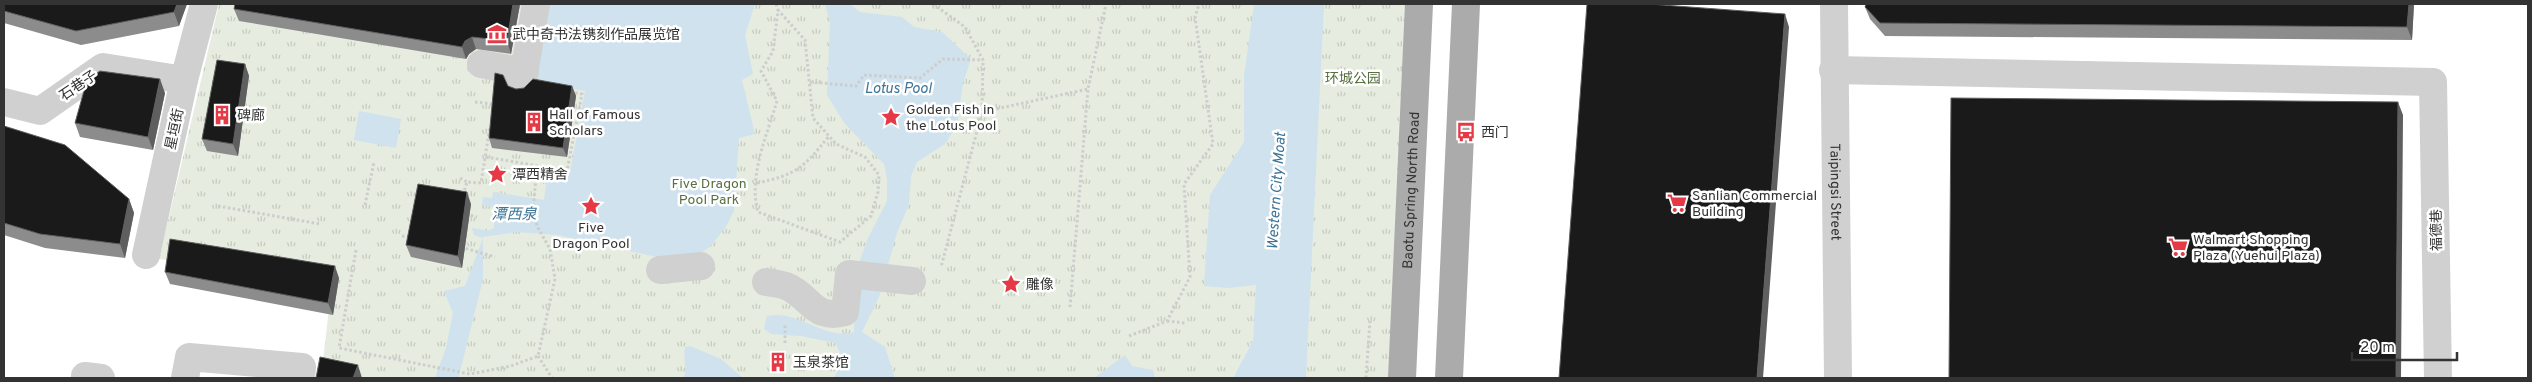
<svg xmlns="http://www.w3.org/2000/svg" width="2532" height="382" font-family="Overpass,'Noto Sans SC',sans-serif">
	<defs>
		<pattern id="grass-tufts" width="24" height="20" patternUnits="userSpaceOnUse" patternTransform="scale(1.25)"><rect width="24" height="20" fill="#e6ecdf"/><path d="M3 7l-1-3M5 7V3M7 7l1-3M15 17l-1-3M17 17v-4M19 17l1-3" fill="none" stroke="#c6cbc0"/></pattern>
	</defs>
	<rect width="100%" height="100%" fill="#fff"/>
	<path fill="url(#grass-tufts)" d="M219,4H1259L1256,311L1253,340L1233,378H321L332,283L159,259Z
		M1288,4H1432L1393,378H1260Z"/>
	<path fill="#cfe2ee" d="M542,4H755L745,35L753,74L742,80L755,134L739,138L734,211L725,228L710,247L691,259L670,260L558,235L516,232L483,237V279L459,376L458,378H435L446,348L453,313L444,291L465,286L483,238L474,235L472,228L489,231L494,228L495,208L482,205L483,197L492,198L493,192L544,200L548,170L570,173L585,91L528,81Z
		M825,4H850L860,12L902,17L914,27L942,32L971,59L963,83L957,125L945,144L917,162L911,176L909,204L897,233L879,297L862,332L885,347L895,378H834C841,365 844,357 835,343L801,336L771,334L764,329L767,316C798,309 825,341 854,332L855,295L860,260L868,238L887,201V179L884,164L845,124L827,95L830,22Z
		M1254,4H1324L1306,378H1233L1253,340L1256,285L1227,288L1204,286L1210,195L1244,142V76Z
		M359,111L401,119L396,148L354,140Z
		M690,346L721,359L743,378H684C687,369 683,357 685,347Z
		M1125,355L1132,366L1153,370L1155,378H1094Z"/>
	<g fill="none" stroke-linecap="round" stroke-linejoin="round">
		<path stroke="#cdcdcd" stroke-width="3" stroke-dasharray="2.5 2.5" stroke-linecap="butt" d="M776,4L778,10L773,51L761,71L777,101C767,135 748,177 758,212L840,242L871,216L878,192L879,175L865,157L836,144L813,118L805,40L778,10
			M933,4L965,27L983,60L982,112L941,267
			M810,82L856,86L864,75L920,78L943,59L983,60
			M475,102L493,104
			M982,112L1088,89
			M486,157L567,171L582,94L571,92
			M460,178L467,182
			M757,183C797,175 804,167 829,136
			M463,195L467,182L481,183L490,126
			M365,205L374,162
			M218,206L320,224
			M466,214L477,217
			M402,236L411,237
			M461,247L495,257
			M356,250L339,348L470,374L511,366L538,356L555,279L550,249L537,226L533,211L537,165
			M1070,307L1088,89L1106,4
			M1167,321L1185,323
			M1129,336L1167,321L1190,277L1184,184L1213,144L1195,17L1199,4
			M785,343V324
			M538,356L552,378
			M1366,378L1370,321"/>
		<g stroke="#d0d0d0" stroke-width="28">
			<path id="s1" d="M1834,4L1838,378"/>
			<path d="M481,64L525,72"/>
			<path d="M1833,70L2433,82L2438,378"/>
			<path d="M522,84L536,4"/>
			<path d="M4,102L40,111L103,67L184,80"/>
			<path d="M146,255L184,80L204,4"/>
			<path d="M660,270L701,266"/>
			<path d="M766,282C773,283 780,284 786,286C811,296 813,321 845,312L849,274L912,281"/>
			<path d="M85,378V376L101,378"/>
			<path d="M185,378L189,357L302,367L301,378"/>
		</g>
		<g stroke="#ababab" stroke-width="28">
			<path id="s2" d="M1402,378L1419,4"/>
			<path d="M1449,378L1466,4"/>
		</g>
	</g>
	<path fill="#8c8c8c" d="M4,4H187L179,26L81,45L4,23Z
		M235,4H520L511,54L476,49L469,54L466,59L239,21L234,9Z
		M1866,4H2414L2412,40L1885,36L1870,19L1865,7Z
		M245,64L249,76L238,156L207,151L202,139Z
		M508,86L516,89L572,86L576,96L567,157L492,148L489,138Z
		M165,93L153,150L80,137L75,123Z
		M4,126L129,199L134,213L125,258L45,248L4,235Z
		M471,204L462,268L411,257L406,245Z
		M165,272L339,278L333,315L170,284Z"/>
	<path fill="#5f5f5f" d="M177,4H187L179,26L174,12Z
		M513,4H520L511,54L507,41Z
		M2409,4H2414L2412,40L2407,27Z
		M1785,14L1789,27L1763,378H1757Z
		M472,37L476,49L469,54L466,59L462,47L465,41Z
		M245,64L249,76L238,156L233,144Z
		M160,79L165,93L153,150L148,137Z
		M572,86L576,96L567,157L563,148Z
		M2398,102L2403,115L2401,378H2396Z
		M467,192L471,204L462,268L458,256Z
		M129,199L134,213L125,258L120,244Z
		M335,266L339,278L333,315L328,303Z
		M358,365L362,378H353Z"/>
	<path fill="#1a1a1a" stroke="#5f5f5f" d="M4,4H177L174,12L76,31L4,11Z
		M235,4H513L507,41L472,37L465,41L462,47L234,9Z
		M1587,4H1649L1785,14L1757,378H1559Z
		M1866,4H2409L2407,27L1880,23L1865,7Z
		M217,60L245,64L233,144L202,139Z
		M100,71L160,79L148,137L75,123L87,80Z
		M495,73L503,75L508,86L516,89L524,88L533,79L572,86L563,148L489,138Z
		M1951,98L2398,102L2396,378H1949Z
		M4,126L65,145L129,199L120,244L40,234L4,223Z
		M418,184L467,192L458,256L406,245Z
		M170,239L335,266L328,303L165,272Z
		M320,357L358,365L353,378H316Z"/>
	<defs>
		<symbol id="museum-bare" viewBox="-9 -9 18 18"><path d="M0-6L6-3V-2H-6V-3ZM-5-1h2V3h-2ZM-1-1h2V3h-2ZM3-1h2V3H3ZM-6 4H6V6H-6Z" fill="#e63946" stroke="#fff" stroke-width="2.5" paint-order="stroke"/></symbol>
		<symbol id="building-bare" viewBox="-9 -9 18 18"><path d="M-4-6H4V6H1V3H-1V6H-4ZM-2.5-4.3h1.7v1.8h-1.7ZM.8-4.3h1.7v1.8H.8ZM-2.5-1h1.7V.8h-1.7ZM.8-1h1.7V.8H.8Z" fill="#e63946" stroke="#fff" stroke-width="2.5" paint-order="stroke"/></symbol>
		<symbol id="sight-bare" viewBox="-9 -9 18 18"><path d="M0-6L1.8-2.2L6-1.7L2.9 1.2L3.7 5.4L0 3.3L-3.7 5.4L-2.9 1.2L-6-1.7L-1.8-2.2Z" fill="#e63946" stroke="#fff" stroke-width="2.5" paint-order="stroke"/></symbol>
		<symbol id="bus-bare" viewBox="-9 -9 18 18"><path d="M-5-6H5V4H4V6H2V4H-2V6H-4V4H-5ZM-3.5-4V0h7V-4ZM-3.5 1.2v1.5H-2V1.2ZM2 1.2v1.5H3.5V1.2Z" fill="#e63946" stroke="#fff" stroke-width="2.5" paint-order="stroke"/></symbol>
		<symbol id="supermarket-bare" viewBox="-9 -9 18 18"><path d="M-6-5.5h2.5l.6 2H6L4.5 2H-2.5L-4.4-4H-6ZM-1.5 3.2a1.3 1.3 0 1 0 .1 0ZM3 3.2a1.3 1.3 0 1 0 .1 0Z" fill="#e63946" stroke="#fff" stroke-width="2.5" paint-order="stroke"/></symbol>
	</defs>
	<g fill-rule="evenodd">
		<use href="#museum-bare" x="483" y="20" width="28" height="28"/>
		<use href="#building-bare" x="208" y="101" width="28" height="28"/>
		<use href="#sight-bare" x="877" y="103" width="28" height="28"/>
		<use href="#building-bare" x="520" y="108" width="28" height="28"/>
		<use href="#bus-bare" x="1452" y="118" width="28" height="28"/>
		<use href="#sight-bare" x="483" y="160" width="28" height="28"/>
		<use href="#supermarket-bare" x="1663" y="189" width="28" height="28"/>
		<use href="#sight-bare" x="577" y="192" width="28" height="28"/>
		<use href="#supermarket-bare" x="2164" y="233" width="28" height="28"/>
		<use href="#sight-bare" x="997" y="270" width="28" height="28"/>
		<use href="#building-bare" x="764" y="348" width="28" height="28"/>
	</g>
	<g text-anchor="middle" stroke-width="5" stroke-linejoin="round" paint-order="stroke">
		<g font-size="14" fill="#333" stroke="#fff" text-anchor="start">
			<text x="512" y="39">武中奇书法镌刻作品展览馆</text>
			<text x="906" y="114">Golden Fish in<tspan x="906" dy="16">the Lotus Pool</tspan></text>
			<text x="549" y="119">Hall of Famous<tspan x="549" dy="16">Scholars</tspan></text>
			<text x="237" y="120">碑廊</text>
			<text x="1481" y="137">西门</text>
			<text x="512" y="179">潭西精舍</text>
			<text x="1692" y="200">Sanlian Commercial<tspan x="1692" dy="16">Building</tspan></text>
			<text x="591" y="232" text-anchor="middle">Five<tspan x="591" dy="16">Dragon Pool</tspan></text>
			<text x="2193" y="244">Walmart Shopping<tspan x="2193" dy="16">Plaza (Yuehui Plaza)</tspan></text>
			<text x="1026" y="289">雕像</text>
			<text x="793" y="367">玉泉茶馆</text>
		</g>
		<g font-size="14" fill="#56703f" stroke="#fff">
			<text x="1353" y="83">环城公园</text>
			<text x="709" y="188">Five Dragon<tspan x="709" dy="16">Pool Park</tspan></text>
		</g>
		<g font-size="14" fill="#333" stroke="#fff">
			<text transform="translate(78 85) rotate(-34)" y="5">石巷子</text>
			<text transform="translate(174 129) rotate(-78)" y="5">星垣街</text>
			<text dy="5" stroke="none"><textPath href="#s2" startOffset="188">Baotu Spring North Road</textPath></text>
			<text dy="5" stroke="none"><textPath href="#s1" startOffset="188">Taipingsi Street</textPath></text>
			<text transform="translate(2436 230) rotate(-91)" y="5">福德巷</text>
		</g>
		<g font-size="15" font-style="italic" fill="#3f7597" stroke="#fff">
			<text x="898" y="93">Lotus Pool</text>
			<text transform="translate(1276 191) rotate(-86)" y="5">Western City Moat</text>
			<text x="514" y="219">潭西泉</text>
		</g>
	</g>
	<rect width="2532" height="382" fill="none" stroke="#333333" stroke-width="10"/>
	<path d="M2352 352v8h105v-8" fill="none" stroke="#333333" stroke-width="2.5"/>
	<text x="2360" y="352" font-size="15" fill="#333333" stroke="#ffffff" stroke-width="4" paint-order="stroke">20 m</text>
</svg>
